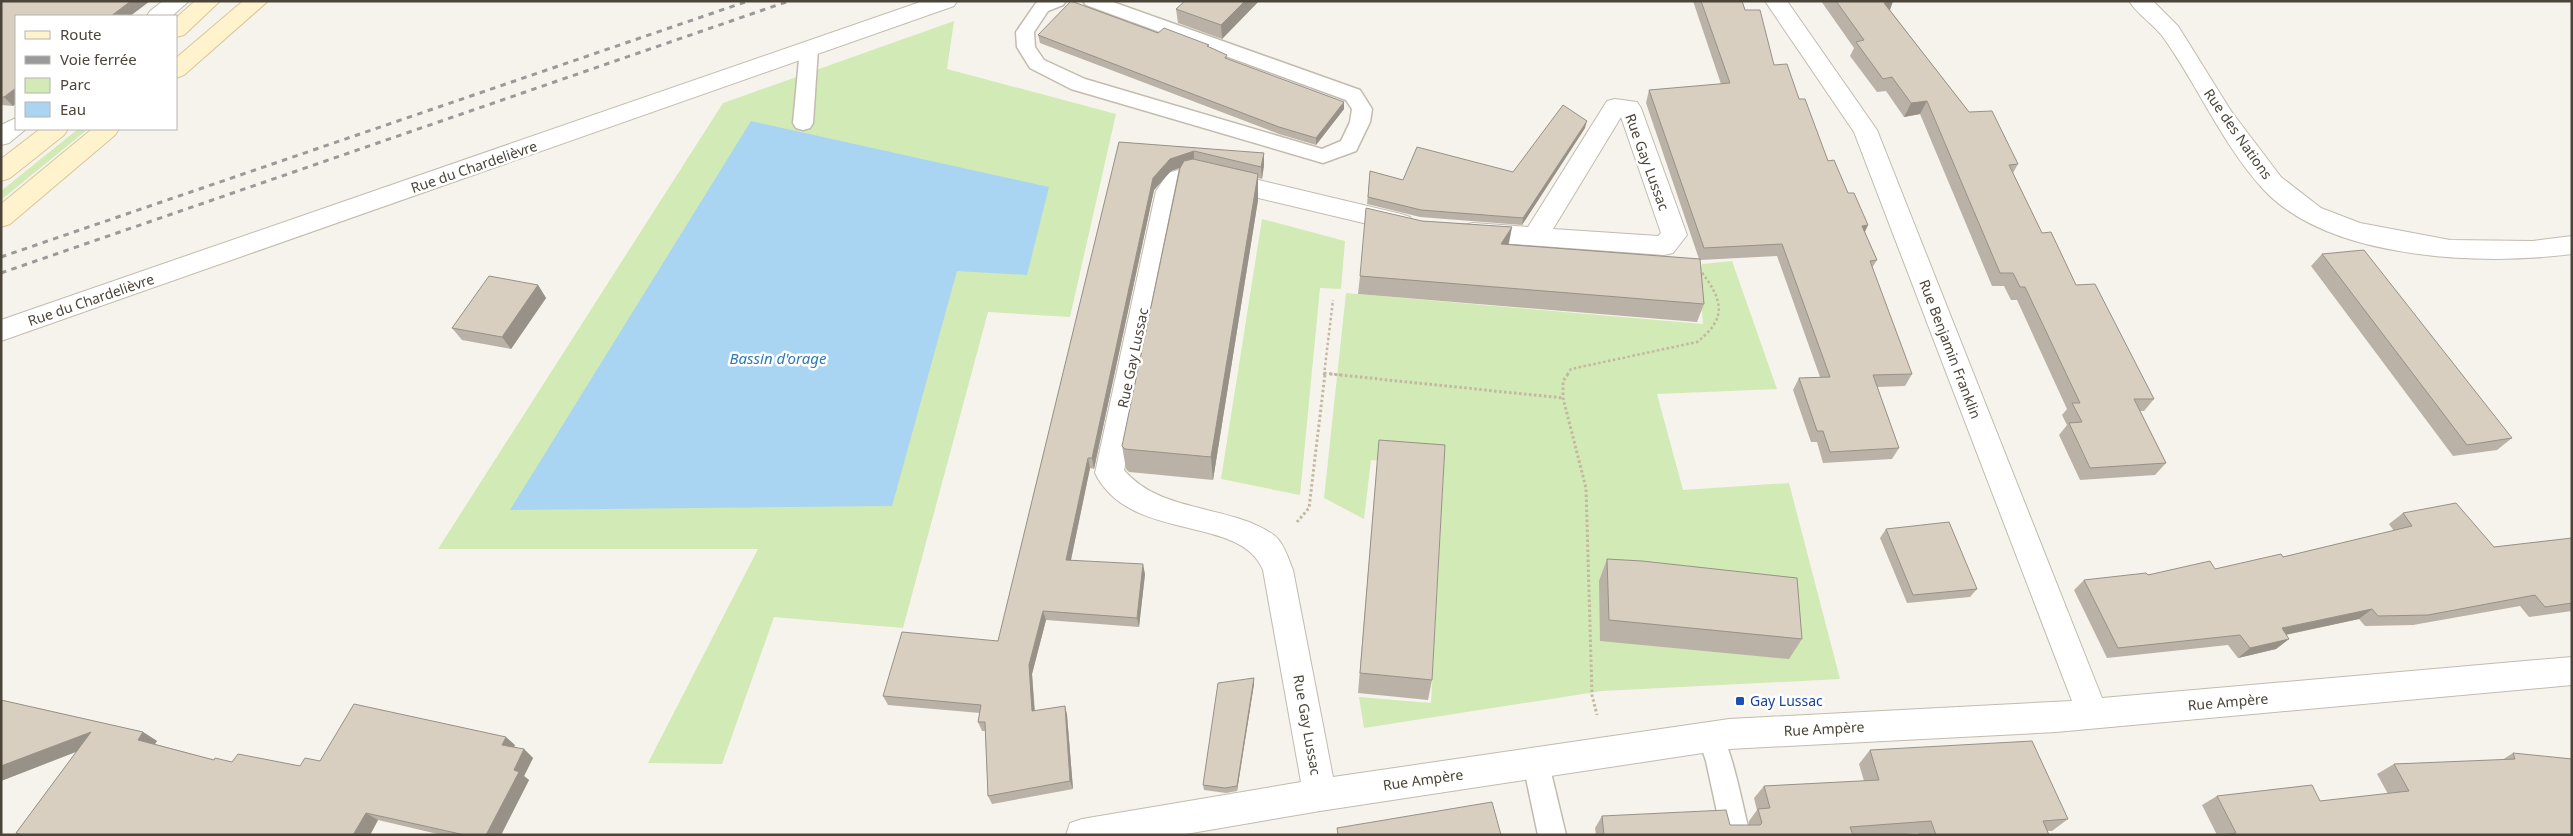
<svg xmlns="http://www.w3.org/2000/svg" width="2573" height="836" font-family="'Noto Sans',sans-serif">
	<rect width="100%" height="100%" fill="#f6f3ec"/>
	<path fill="#d2eab5" d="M954,21L947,69L1116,114L1070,317L988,312L903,628L774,617L722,764L648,763L758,549H438L723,103Z
		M78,129H88L1,200V191Z
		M1262,219L1345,241L1341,289L1320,288L1300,495L1221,479Z
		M1732,261L1777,389L1657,394L1683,490L1789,483L1840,679L1602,691L1364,728L1359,697L1431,703L1444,467L1371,460L1364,519L1324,498L1346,293L1703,324L1698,272L1702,264Z"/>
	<path fill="#a9d4f2" d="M751,121L1049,187L1027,275L957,271L892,506L510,510Z"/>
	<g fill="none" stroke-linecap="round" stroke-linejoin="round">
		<defs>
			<path id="lane" d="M1040,1H1066L1063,5L1048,11L1034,32L1035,47L1044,60L1085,79L1322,149L1341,141L1350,122L1352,109L1346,100L1086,5L1083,1H1110L1360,90L1372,109L1370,122L1356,151L1323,163L1071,89L1030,68L1017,47L1016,32L1036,3Z
				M809,43L815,45L818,49L813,123L810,128L803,130L796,128L793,123L800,49L803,45Z
				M1711,725L1720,728C1735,762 1741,799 1750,835H1722L1706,761L1698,737L1702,728Z
				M1536,751L1545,755L1549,764L1566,835H1538L1523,764L1527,755Z"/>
			<path id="street" d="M163,1H189L172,16H147L150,11Z
				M923,1H957L954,6L1,341V320Z
				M1765,1H1787L1877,130L2102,698L2572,657V685L2056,732L1729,749L1320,811L1180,835H1066L1070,823L1082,819L1301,782L1263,570C1241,514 1129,543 1095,473L1156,191L1168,173L1195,165L1401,214L1410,217L1413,223L1410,229L1401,232L1195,183L1185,185L1180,193L1124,470C1154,506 1207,506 1249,522C1258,526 1271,531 1278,539C1285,547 1289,560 1293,570L1333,777L1729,719L2072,701L1854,132Z
				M2129,1H2153L2178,26L2231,111L2281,177L2321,208L2360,223L2450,240L2533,241L2572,236V254C2482,266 2328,260 2263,189C2222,144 2198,86 2163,37C2153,24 2138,15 2129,1Z
				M1615,99L1637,102L1641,108L1687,235L1673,253L1664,255L1473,241L1464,239L1461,232L1464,225L1473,223L1528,227L1607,101ZM1621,117L1661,233L1658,236L1553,229Z
				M16,118V129H26L9,143L1,145V125Z"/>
			<path id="secondary" d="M195,1H220L184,35L176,37V18Z
				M243,1H268L184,75L176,78V58Z
				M40,129H68L64,135L10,178L1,181V159Z
				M92,129H119L115,135L10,224L1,227V204Z"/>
		</defs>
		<use href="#lane" stroke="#c2bbae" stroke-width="3"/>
		<use href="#street" stroke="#c2bbae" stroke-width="2"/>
		<use href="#secondary" stroke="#d6c79b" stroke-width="2"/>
		<path stroke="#c4b79f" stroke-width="2.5" stroke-dasharray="2.5 2.5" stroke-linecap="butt" d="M1324,373L1342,375
			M1324,375L1333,300
			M1567,375L1571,369L1697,342C1729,317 1722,299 1700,270"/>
		<path stroke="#c4b79f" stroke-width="3" stroke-dasharray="2.5 2.5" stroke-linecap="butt" d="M1330,374L1563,398
			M1568,374L1563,381V398L1586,488L1592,695L1597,715
			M1297,522L1309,508L1325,374"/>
		<use href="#lane" fill="#fff" fill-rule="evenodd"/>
		<use href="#street" fill="#fff" fill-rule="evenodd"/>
		<use href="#secondary" fill="#fff3cd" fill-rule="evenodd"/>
		<path stroke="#9a9a9a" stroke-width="3" stroke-dasharray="5.5 5.5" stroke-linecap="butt" d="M1,257L748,1
			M1,273L789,1"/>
	</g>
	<path fill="#bab2a6" d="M1,1H150L130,16H16V103L13,106L1,105Z
		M1185,1H1259L1222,39L1178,23L1176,9Z
		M1693,1H1742L1745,10L1774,65L1799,99L1828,161L1868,225L1865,232L1877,260L1872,268L1912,374L1905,386L1877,387L1899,448L1892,459L1823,463L1817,442H1811L1793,390L1799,378L1820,377L1777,256L1700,260L1704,304L1697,322L1358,294L1360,276L1422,221L1512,227L1509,244L1699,259L1646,103L1649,90L1721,84Z
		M1821,1H1893L1890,10L1969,112L2018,164L2013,173L2042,233L2076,285L2154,399L2144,411H2140L2166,463L2155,475L2080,480L2059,435L2067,425L2062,415L2067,409L2017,300H2011L2004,286H1992L1920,114L1904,117L1886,91L1877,92L1850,56L1854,48Z
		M1158,33L1209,47L1227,55V59L1344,109L1316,145L1279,134L1040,43L1038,35Z
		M1585,128L1522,225L1420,217L1367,204L1370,171L1403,180L1513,172Z
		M1119,142L1264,153V165L1262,179L1258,178V200L1213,480L1129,472L1126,469L1122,446L1179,168L1171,171L1154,190L1094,469L1090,468L1071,560L1145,574L1139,627L1046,620L1032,674L1035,711L1065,706L1067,715L1073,789L992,804L988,796L985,731H982L978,722L980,713L888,705L883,696L998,641Z
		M2322,254L2512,438L2497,450L2453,456L2311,266Z
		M538,285L546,298L511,349L462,340L452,328Z
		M1377,463L1432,680L1428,700L1358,693Z
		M2403,513L2494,547L2572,538V611L2529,617L2520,606L2413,625L2365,626L2359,619L2286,635L2289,639L2276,649L2238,658L2228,645L2107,658L2074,590L2084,580L2215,569L2283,557L2394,531L2389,524Z
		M1886,529L1977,589L1970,597L1907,603L1880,538Z
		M1607,559L1802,639L1789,659L1600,641L1599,581Z
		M1254,678V684L1237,791L1226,793L1204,790L1203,785Z
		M1,700L143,732L157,741L155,744L214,760L232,762L300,766L320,761L515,745L514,748L524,749L533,758L524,776L529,780L501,835H442L378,820L370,835H19L16,833L76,752L1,781Z
		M1870,750L2068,819L2052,831H2047L2049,835H1919L1918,833L1890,835H1596L1595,828L1602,816L1730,825H1749V821L1757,810L1754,798L1764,786L1864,781L1859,764Z
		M2513,753L2572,835H2217L2202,805L2217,796L2320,801L2388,794L2377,774L2394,764L2502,760Z"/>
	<path fill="#979187" d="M131,1H150L130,16H111Z
		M1245,1H1259L1222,39L1221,25Z
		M1893,1L1888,15L1884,3Z
		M16,88V103L13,106L4,97Z
		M1927,101L1920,114L1904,117L1911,103Z
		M1344,102V109L1316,145V138Z
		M1587,121L1585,128L1522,225L1523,218Z
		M1194,151V163L1171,171L1154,190L1094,469L1092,458L1153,178L1170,159Z
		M1264,153V165L1262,179L1261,167Z
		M1258,174V200L1213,480L1211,457Z
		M1868,225L1862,237V226Z
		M1512,227L1508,245L1501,244Z
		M538,285L546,298L511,349L502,337Z
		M1088,458L1090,468L1069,569L1066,560Z
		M1143,564L1145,574L1139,627L1137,618Z
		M2372,609L2359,619L2270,638L2282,628Z
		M1043,611L1046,620L1032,674L1035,720L1032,711L1029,665Z
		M2289,639L2276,649L2238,658L2250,648Z
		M1254,678V684L1237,791V786Z
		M1065,706L1067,715L1073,789L1070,781Z
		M91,732L106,740L1,781V766Z
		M143,732L157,741L152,748L138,740Z
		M506,737L515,745L511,753L502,745Z
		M524,749L533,758L524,776L529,780L501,835H486L514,770Z
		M366,813L378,820L370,835H353Z"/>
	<path fill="#d8cfc1" stroke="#979187" d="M1,1H131L111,16H16V88L4,97H1Z
		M1071,1L1158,33L1164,28L1209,45L1207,46L1227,55L1225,58L1344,102L1316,138L1279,127L1038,35Z
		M1185,1H1245L1221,25L1176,9Z
		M1701,1H1742L1745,10H1760L1774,65L1787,64L1799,99H1805L1828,161L1834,160L1848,193H1854L1868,225L1862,226L1877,260L1870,261L1912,374L1873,375L1899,448L1830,452L1823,431H1817L1799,378L1830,377L1782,244L1704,248L1649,90L1730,83Z
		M1836,1H1893L1884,3L1969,112L1992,111L2018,164L2009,165L2042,233L2051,232L2076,285L2095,284L2154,399H2134L2166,463L2090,468L2069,423L2082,422L2072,403H2080L2025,287H2020L2013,273H2000L1927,101L1911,103L1892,77L1883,79L1856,42L1864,40Z
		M1563,105L1587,121L1523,218L1421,210L1368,197L1370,171L1403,180L1417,147L1513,172Z
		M1119,142L1264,153L1261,167L1194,151L1170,159L1153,178L1092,458H1088L1066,560L1143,564L1137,618L1043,611L1029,665L1032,711L1065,706L1070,781L988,796L985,722H978L981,705L883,696L902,632L998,641Z
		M1193,159L1258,174L1211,457L1125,449L1122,446L1180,168L1184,161Z
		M1366,208L1422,221L1512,227L1501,244L1700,259L1704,304L1360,276Z
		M2364,250L2512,438L2467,445L2322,254Z
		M489,276L538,285L502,337L452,328Z
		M1379,440L1445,445L1432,680L1360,673Z
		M2456,503L2494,547L2572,538V603L2545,607L2535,595L2428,615L2378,616L2372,609L2282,628L2289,639L2250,648L2240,635L2118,648L2084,580L2146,573L2148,575L2210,561L2215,569L2281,554L2283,557L2412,526L2403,513Z
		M1949,522L1977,589L1913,595L1886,529Z
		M1607,559L1642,561L1797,578L1802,639L1609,620Z
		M1254,678L1237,786L1225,788L1203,785L1218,683Z
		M1,700L143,732L138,740L214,760L215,758L232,762L238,754L300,766L305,758L320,761L354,704L506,737L502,745L524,749L514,770L519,772L486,835H465L366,813L353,835H22L16,833L91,732L1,766Z
		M2032,741L2068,819L2043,821L2049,835H1936L1931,821L1850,827L1853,835H1604L1602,816L1726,810L1730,825H1760L1762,823L1758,809L1770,808L1764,786L1879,780L1870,750Z
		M2513,753L2572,759V835H2222L2236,833L2217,796L2312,785L2320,801L2409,791L2394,764L2515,759Z
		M1492,802L1501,835H1338L1337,828Z"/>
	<rect fill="#1a4fb4" stroke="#fff" stroke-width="2" x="1735" y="696" width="10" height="10" rx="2.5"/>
	<g text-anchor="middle" stroke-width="5" stroke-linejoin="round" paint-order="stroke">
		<g font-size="14" fill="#4b4439" stroke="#fff">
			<text transform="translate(2238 134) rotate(55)" y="5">Rue des Nations</text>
			<text transform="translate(1647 162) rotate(70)" y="5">Rue Gay Lussac</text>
			<text transform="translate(474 167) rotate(-19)" y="5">Rue du Chardelièvre</text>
			<text transform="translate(91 300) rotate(-19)" y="5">Rue du Chardelièvre</text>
			<text transform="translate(1950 349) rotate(69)" y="5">Rue Benjamin Franklin</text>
			<text transform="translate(1133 358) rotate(-78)" y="5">Rue Gay Lussac</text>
			<text transform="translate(2228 702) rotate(-5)" y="5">Rue Ampère</text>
			<text transform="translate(1307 725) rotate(80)" y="5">Rue Gay Lussac</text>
			<text transform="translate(1824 729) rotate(-3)" y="5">Rue Ampère</text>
			<text transform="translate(1423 780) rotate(-8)" y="5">Rue Ampère</text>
		</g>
		<g font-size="14" fill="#164399" stroke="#fff" text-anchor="start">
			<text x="1750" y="706">Gay Lussac</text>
		</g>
		<g font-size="15" font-style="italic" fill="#2e7ab2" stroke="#fff">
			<text x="778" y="364">Bassin d'orage</text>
		</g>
	</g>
	<rect width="2573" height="836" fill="none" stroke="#4b4439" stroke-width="5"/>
	<rect x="15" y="15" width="162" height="115" fill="#ffffff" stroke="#b7b4b0"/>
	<rect x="25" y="31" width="25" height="8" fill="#fff3cd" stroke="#b7b4b0"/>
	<text x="60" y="40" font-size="15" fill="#4b4439">Route</text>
	<rect x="25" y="56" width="25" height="8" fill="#9a9a9a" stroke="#b7b4b0"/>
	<text x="60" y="65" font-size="15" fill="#4b4439">Voie ferrée</text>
	<rect x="25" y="78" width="25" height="15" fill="#d2eab5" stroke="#b7b4b0"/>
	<text x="60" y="90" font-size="15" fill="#4b4439">Parc</text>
	<rect x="25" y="102" width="25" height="15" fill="#a9d4f2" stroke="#b7b4b0"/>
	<text x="60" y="115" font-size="15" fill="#4b4439">Eau</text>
</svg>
